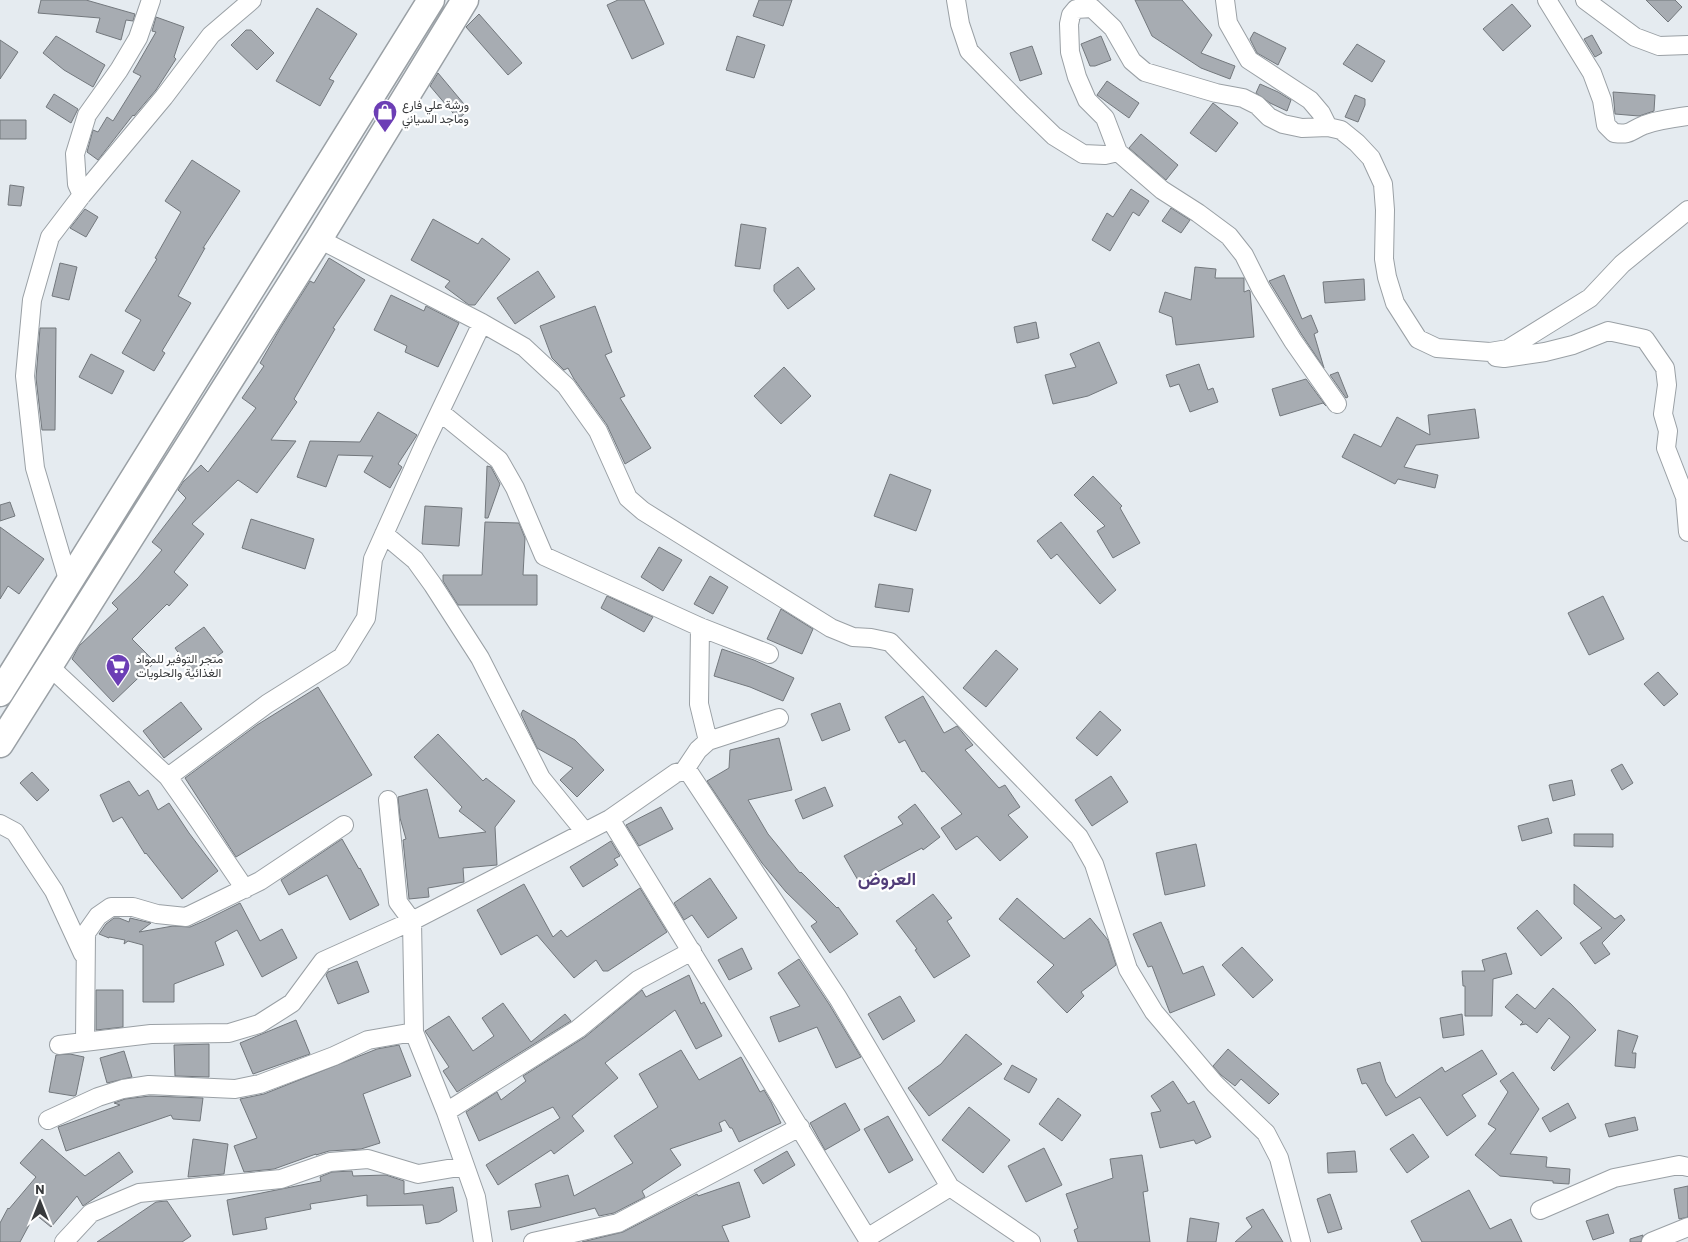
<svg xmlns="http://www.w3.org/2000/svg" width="1688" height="1242" font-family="Barlow,Vazirmatn,sans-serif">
	<rect width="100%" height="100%" fill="#e5ebf0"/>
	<path fill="#a7acb2" stroke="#73787d" d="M41,0H86L135,14L133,21L126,20L121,40L96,32L100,18L38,13Z
		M618,0H644L664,44L632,59L607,5Z
		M759,0H792L783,26L753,16Z
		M1135,0H1182L1212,35L1201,53L1235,66L1230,79L1201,68L1152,36Z
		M1646,0H1675L1682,7L1668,22Z
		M1512,4L1531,26L1503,51L1483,29Z
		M317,8L357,34L329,79L334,81L320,106L276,81Z
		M479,14L522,63L508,75L466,27Z
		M156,17L184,27L174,57L176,59L156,90L134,116L133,115L98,160L87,152L93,130L98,132L107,117L113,121L141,76L133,72L156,32L152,31Z
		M246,30H251L274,53L257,70L231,45Z
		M1254,32L1286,48L1278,65L1257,53L1250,39Z
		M1592,35L1602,53L1595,57L1584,39Z
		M56,36L105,65L93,87L64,70L43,53Z
		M737,36L765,45L754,78L726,70Z
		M1101,36L1111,60L1095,66H1090L1081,44Z
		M0,40L18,52L0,79Z
		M1357,44L1385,61L1372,82L1343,64Z
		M1032,46L1042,74L1020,81L1010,53Z
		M438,73L469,110L458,119L430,86Z
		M1107,81L1139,103L1129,118L1097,95Z
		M1260,84L1278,92L1291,100L1287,111L1270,103L1256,93Z
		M1613,92L1655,95L1654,111L1639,116L1615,114Z
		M54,94L78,109L71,123L46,107Z
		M1355,95L1365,99V105L1358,122L1345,117Z
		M1213,103L1238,123L1216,152L1190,133Z
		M0,120H26V139H0Z
		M1141,134L1178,165L1166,180L1129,148Z
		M192,160L240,191L203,248H205L178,296L191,303L162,351L165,353L154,371L122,353L141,320L125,311L157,259L155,258L181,212L165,201Z
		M10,185L24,187L21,206L8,205Z
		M1131,189L1149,201L1139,216L1133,212L1110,251L1092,240L1107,213L1113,217Z
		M1171,208L1190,220L1181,233L1162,221Z
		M85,209L98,217L86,237L70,228Z
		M433,219L478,244L482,238L510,259L475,305H469L445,287L450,281L411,260Z
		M741,224L766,228L760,269L735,266Z
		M329,258L365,280L333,328L335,329L294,399L297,402L271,440L296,441L257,493L238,480L192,524L204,534L174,572L188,585L169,606L167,604L132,639L155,662L113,702L72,659L79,646L118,609L112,603L138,578L162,550L152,542L186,498L178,490L183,482L201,465L208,472L256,408L242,398L264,366L260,363L281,327L310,281L314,283Z
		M60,263L77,267L69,300L52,296Z
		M798,267L815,289L788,309L774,291V285Z
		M1195,267L1216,269L1215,278H1244V292L1249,290L1250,291L1254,337L1176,345L1172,317L1159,312L1165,292L1191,300Z
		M538,271L555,297L515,324L497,298Z
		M1284,275L1302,319L1311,315L1318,332L1314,334L1324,368L1302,335L1269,281Z
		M1364,279L1365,300L1325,303L1323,282Z
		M391,295L424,311L426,306L459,323L438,367L405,352L407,346L374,330Z
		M595,306L612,352L605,355L625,396L620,398L651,448L625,464L607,425L574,379L568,368L564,370L552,358L540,326Z
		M1036,322L1039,338L1017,343L1014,327Z
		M40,328H56L55,430H42L36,378Z
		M1099,342L1117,383L1088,396L1053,404L1045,375L1076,367L1070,354Z
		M91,354L124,371L112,394L79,377Z
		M1199,364L1208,390L1213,388L1218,402L1190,412L1179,384L1170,387L1166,375Z
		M784,367L811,396L781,424L754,396Z
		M1338,372L1348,397L1346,398L1330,375Z
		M1306,379L1326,406L1323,403L1280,416L1272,389Z
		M1475,409L1479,438L1416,445L1404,467L1438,475L1435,488L1398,479L1395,484L1342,457L1354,434L1381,447L1397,417L1430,435L1428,415Z
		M378,412L417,435L398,464L402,467L390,488L364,472L373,456L338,455L326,487L297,477L310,441L360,442Z
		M487,466L491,467L500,484L488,518H485Z
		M890,474L931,490L916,531L874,516Z
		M1093,476L1122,506L1120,508L1140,543L1113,558L1097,531L1105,526L1074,495Z
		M10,502L15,516L0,521V505Z
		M425,506L462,508L459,546L422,544Z
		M251,519L314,539L305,569L242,548Z
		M485,522L519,523L525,538L523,575H537V605H458L443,581V575H482Z
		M1061,522L1116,590L1100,604L1057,554L1051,559L1037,541Z
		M0,527L44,559L19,594L8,586L0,599Z
		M659,547L682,560L663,591L641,577Z
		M710,576L728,587L713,614L694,604Z
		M879,584L913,589L909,612L875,607Z
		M607,596L653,617L644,632L601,608Z
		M1603,596L1624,639L1589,655L1568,613Z
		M781,609L813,629L802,654L767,639Z
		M204,627L223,652L193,673L175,648Z
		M722,649L754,660L794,678L783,701L750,687L714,676Z
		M996,650L1018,669L986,707L963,688Z
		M1658,672L1678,694L1664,706L1644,684Z
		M318,687L372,775L236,857L185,778L257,725Z
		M923,696L944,733L957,726L973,745L965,750L999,788L1005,785L1020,807L1008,815L1028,837L1000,861L977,836L956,850L941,828L962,814L924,771L922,772L905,740L899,743L885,717Z
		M181,702L202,729L164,758L143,731Z
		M840,703L850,730L822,741L811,714Z
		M523,710L575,740L604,770L577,797L560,780L573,768L537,748L521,714Z
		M1100,711L1121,730L1097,756L1076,738Z
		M438,734L483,781L486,778L515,801L495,827L497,865L463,868L464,882L428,888L429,897L409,899L403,840L406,839L400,818L398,797L427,789L439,838L486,832L459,811L462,807L414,757Z
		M779,738L792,790L748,800L768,834L800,873L801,872L837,908L838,907L858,934L830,953L811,926L817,922L786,892L762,863L707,781L729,768L730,750Z
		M1622,764L1633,783L1622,790L1611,770Z
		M32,772L49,790L37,801L20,783Z
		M1111,776L1128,802L1092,826L1075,800Z
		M1572,780L1575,795L1553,801L1549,785Z
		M129,781L139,796L148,790L158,810L169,803L189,833L218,871L182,899L146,853L145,854L122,817L113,822L100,795Z
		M825,787L833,806L803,819L795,800Z
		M915,804L940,837L923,850L922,848L859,882L844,856L903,824L898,817Z
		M661,807L673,829L639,846L626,825Z
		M1548,818L1552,833L1522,841L1518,826Z
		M1574,834H1613V847L1574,846Z
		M342,839L359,869L360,868L379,905L350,920L327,875L289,895L281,880Z
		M611,841L620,856L614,859L618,865L583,887L570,867Z
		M1196,844L1205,886L1165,895L1156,853Z
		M710,878L737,918L708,938L692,915L684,920L674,903Z
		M524,884L553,937L561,930L567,937L640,888L667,932L608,971H603L596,960L574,978L537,935L501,955L477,910Z
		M1574,884L1615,919L1621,915L1625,920L1602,943L1610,954L1595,964L1580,943L1602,928L1574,904Z
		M933,894L952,918L947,921L970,956L934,978L915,950L917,949L896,921Z
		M1017,898L1064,939L1090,918L1108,940L1116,965L1081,992L1084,996L1067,1013L1037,982L1054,965L999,919Z
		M240,903L260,941L282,929L297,958L262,977L237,930L215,942L224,965L174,984V1002H143V945L128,941L124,944L125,940L109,937V938L99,934L106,924L114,918H119L129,922L130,918L151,923L139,932L173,926L190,927L206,920Z
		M1537,910L1562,938L1541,956L1517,928Z
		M1161,922L1183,974L1203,966L1215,995L1170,1013L1152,966L1148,967L1133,934Z
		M1242,947L1273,980L1253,998L1222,965Z
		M742,948L752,969L729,980L718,960Z
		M1506,953L1512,974L1493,979L1492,1016H1465V986H1463L1462,971H1485L1482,960Z
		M799,959L829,1004L861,1057L836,1068L817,1027L779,1042L770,1017L800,1006L778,973Z
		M357,961L369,992L338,1004L326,975L328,972Z
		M689,975L701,1004L704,1002L722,1036L696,1049L675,1010L605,1063L618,1078L572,1116L584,1131L554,1154L551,1150L498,1185L486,1165L560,1118L553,1107L479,1141L466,1112L497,1092L501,1100L526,1081L523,1076L585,1037L642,990L646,997Z
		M1553,988L1571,1004L1596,1030L1554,1071L1551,1068L1570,1037L1549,1018L1537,1033L1526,1024L1520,1025L1523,1022L1505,1007L1517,994L1535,1009Z
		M96,990H123V1027L96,1030Z
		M900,996L915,1021L883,1040L868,1014Z
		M503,1003L531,1042L565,1014L571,1021L457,1092L443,1071L449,1067L425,1031L449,1016L473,1051L494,1036L482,1018Z
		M1462,1014L1464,1035L1443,1038L1440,1018Z
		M296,1020L310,1054L253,1074L240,1043Z
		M1618,1030L1638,1036L1632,1053H1636L1635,1068L1615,1066Z
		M966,1034L1002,1064L929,1116L908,1088L941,1064Z
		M209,1044V1077L175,1076L174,1045Z
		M399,1045L411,1076L363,1094L380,1143L361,1149L329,1151L316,1155V1154L274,1169L244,1172L234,1146L257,1138L240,1099L264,1094L377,1049Z
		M1228,1049L1279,1094L1269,1104L1241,1079L1235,1086L1221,1075L1213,1066Z
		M681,1050L699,1080L741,1057L760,1092L764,1090L771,1102L781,1123L739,1142L732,1128H730L725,1120L719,1123L722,1131L670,1149L681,1165L642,1191L645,1197L614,1213L599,1216L595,1208L511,1230L508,1211L541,1207L535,1184L568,1175L574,1196L633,1163L614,1136L658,1107L639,1074Z
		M1482,1050L1497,1074L1462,1095L1476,1116L1447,1136L1420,1097L1386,1116L1366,1083L1362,1084L1357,1069L1380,1062L1386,1082L1396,1098L1442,1067L1445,1072Z
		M124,1051L132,1077L107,1083L100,1058Z
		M70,1054L84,1057L76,1095L74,1096L49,1092L56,1055Z
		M1012,1065L1037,1079L1029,1093L1004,1079Z
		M1513,1072L1539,1109L1510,1154L1547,1157L1546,1167L1570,1169L1569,1184L1553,1183V1181L1500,1176L1475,1155L1496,1129L1488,1124L1508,1092L1500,1081Z
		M1173,1081L1188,1104L1194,1101L1211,1137L1196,1144L1194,1140L1160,1148L1151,1113L1161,1111L1151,1096Z
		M150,1096L203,1098L200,1121L173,1119L171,1115L66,1151L58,1127L120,1105L114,1103L125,1099Z
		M1058,1098L1081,1115L1062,1141L1039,1124Z
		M845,1103L860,1130L825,1150L810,1123Z
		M1568,1103L1576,1118L1550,1132L1542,1118Z
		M969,1107L1010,1140L983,1173L942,1140Z
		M888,1116L913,1160L889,1173L864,1129Z
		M1635,1117L1638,1130L1609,1137L1605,1124Z
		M1413,1134L1429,1157L1407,1173L1390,1149Z
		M42,1139L85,1176L119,1152L133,1172L83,1206L77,1196L51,1227L35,1214L20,1242H0V1223L8,1208L9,1209L36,1177L20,1163Z
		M193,1139L228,1144L224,1174L188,1177Z
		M1044,1148L1062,1185L1026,1202L1008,1166Z
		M787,1151L795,1165L763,1184L754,1170Z
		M1355,1151L1357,1172L1328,1173L1327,1153Z
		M1142,1155L1148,1191L1143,1192L1150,1242H1078L1074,1230L1078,1228L1066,1194L1113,1178L1110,1159Z
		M352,1171L353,1176L386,1175L404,1181V1194L453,1187L457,1211L439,1222L426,1224L423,1205L367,1206V1195L310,1204L311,1209L265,1218L267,1229L233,1235L227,1200L321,1181L320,1177L332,1172Z
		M739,1182L750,1217L722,1226L729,1242H582L623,1232L697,1194L698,1196Z
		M1688,1186V1217L1679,1219L1674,1189Z
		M1469,1190L1490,1229L1511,1219L1522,1242H1422L1411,1221Z
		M1330,1194L1342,1229L1328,1233L1317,1199Z
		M167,1201L191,1236L182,1242H97L156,1202Z
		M1263,1209L1283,1242H1235L1252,1227L1246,1218Z
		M1608,1214L1614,1233L1593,1240L1586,1221Z
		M1190,1218L1219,1223L1216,1242H1187Z
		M1643,1235L1641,1242H1630V1239Z"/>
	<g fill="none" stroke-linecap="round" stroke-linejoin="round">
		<defs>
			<path id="minor" d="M956,0L960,24L969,51L1022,105L1054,136L1083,154L1105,155L1118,152
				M1225,0L1228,23L1249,60L1310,100L1321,113L1328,127
				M1547,0L1592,73L1602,100L1606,125L1614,133C1632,135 1629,131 1644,125C1658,120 1673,118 1688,116
				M1585,0L1635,37L1659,46L1688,45
				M82,195L77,184L75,154L87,115L119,70L138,38L151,0
				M319,239L482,323L524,347L566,386L598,431L628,498L643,511L831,628L853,637L871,638L890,642L1079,837L1094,864L1128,969L1154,1012L1215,1084L1266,1133L1279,1158L1301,1242
				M1496,357L1504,358L1545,352L1573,345L1608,331L1645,339L1665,368L1667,385L1663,414L1668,431L1666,448L1685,497L1688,532
				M1337,404L1293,341L1261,289L1244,255L1229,236L1198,213L1162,190L1118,152L1105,118L1087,100L1077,77L1070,52L1069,24L1071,15L1076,9L1092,8L1113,28L1132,61L1145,72L1216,93L1243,98L1257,105L1269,117L1283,124L1302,128L1328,127L1341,130L1357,143L1371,158L1383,184L1385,210L1384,259L1387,277L1395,303L1418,339L1437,348L1490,352L1508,349L1590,298L1622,264L1688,210
				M440,412L499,460L515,488L544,556L700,627L769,654
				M384,534L415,560L433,585L480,658L541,778L585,832
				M69,583L35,468L25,376L32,300L50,237L82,195L164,97L211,35L252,0
				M700,627L699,704L708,741
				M49,666L168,777L199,821L245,889
				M684,771L690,774L838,998L950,1187L1031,1242
				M168,777L267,704L342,657L366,618L373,559L424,445L482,323
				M388,800L398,902L412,921L414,1032L446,1112L476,1197L483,1242
				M610,819L867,1238L950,1187
				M0,824L15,832L54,891L83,954
				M85,1041L86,933L98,916L111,907H133L157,914L186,917L260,881L344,825
				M59,1045L151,1034L229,1033L259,1024L292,1003L323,961L412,921L610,819L676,773L684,771L698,750L708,741L779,718
				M446,1112L578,1029L638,980L692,951
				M48,1120L98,1097L123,1089L149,1085L235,1089L260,1084L334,1056L368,1040L414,1032
				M1540,1210L1614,1178L1679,1165L1688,1167
				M64,1242L91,1213L139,1193L281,1179L330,1162L368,1159L418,1174L465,1166
				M533,1242L618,1223L800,1127
				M1651,1242L1688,1227"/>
			<path id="secondary" d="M0,693L431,0
				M0,744L319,239L465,0"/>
		</defs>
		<use href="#minor" stroke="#9aa0a5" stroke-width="20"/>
		<use href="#secondary" stroke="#9aa0a5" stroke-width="29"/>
		<use href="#minor" stroke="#fff" stroke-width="18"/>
		<use href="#secondary" stroke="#fff" stroke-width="26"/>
	</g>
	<defs>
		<symbol id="shop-pin" viewBox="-11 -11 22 30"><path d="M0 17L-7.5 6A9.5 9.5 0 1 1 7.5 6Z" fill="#6c3eb5" stroke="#fff"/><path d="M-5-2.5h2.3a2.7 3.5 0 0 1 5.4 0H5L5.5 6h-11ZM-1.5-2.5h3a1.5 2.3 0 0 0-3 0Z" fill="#fff"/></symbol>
		<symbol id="supermarket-pin" viewBox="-11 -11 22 30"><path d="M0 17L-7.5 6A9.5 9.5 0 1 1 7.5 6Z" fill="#6c3eb5" stroke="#fff"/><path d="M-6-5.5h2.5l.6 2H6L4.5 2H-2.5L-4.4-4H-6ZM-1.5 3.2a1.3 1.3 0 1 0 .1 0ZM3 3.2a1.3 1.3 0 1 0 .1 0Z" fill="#fff"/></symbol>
	</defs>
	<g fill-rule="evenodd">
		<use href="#shop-pin" x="371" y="98" width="28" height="38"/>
		<use href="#supermarket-pin" x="104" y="652" width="28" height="38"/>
	</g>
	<g text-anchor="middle" stroke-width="4.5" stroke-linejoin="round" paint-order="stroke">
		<g font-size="12" fill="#383a3c" stroke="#fff" text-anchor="start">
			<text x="402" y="109">ورشة علي فارع<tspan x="402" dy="14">وماجد السياني</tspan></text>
			<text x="136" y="663">متجر التوفير للمواد<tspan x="136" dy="14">الغذائية والحلويات</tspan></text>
		</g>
		<g font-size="18" font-weight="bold" fill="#513d79" stroke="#fff">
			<text x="887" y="885">العروض</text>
		</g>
	</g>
	<g transform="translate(40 1202)" stroke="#ffffff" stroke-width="4" paint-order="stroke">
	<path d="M0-4L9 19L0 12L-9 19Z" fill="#383a3c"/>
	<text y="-8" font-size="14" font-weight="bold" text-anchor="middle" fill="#383a3c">N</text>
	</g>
</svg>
